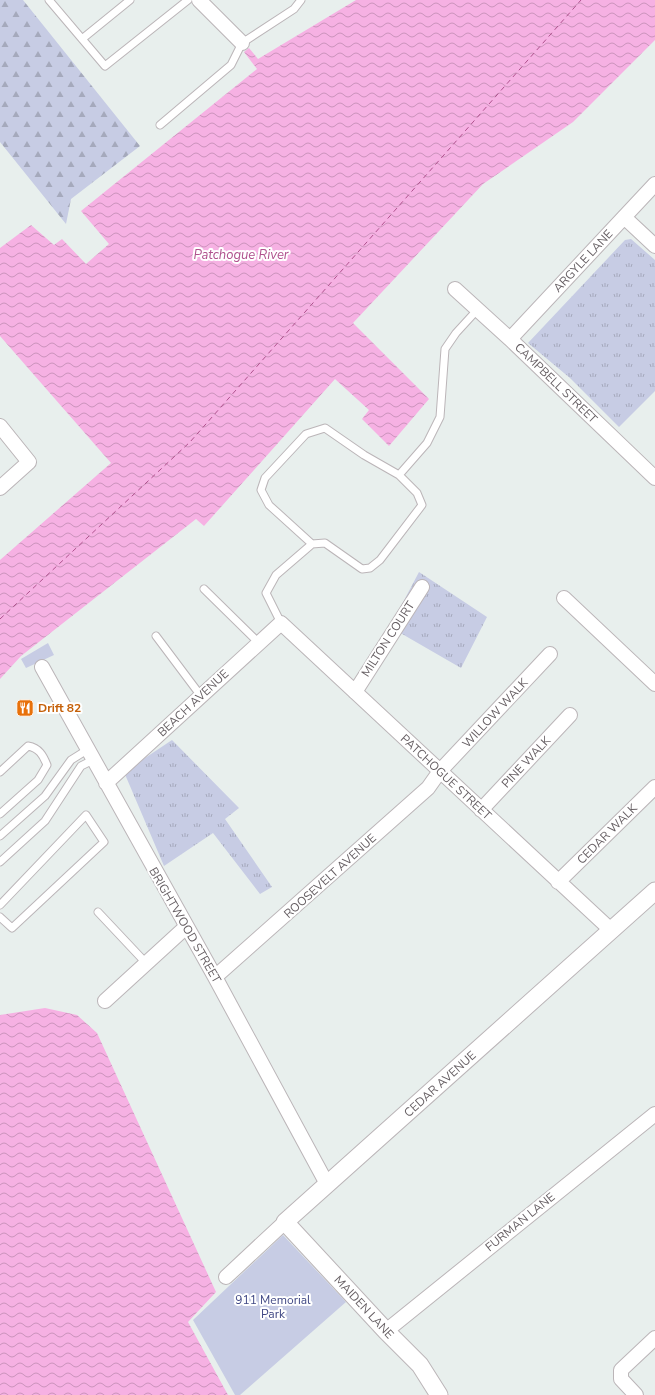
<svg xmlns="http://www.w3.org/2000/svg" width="655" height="1395" font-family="'Nunito Sans',sans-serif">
	<defs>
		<pattern id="grass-tufts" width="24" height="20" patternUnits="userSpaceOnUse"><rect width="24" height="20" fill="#c7cce4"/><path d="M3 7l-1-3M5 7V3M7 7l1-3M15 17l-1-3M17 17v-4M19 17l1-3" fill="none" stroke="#a5a9bc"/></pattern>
		<pattern id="forest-firs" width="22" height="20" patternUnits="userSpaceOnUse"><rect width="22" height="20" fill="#c7cce4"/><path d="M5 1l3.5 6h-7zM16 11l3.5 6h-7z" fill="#a5a9bc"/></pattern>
		<pattern id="water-waves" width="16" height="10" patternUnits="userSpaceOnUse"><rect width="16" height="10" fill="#f6b1e3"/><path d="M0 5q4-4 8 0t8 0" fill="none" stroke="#cb93bc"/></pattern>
	</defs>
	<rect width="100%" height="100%" fill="#e8efed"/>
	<path fill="url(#grass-tufts)" d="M631,239L655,260V391L619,427L570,378L528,343L625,240Z
		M419,572L487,617L461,668L390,627Z
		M172,740L239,808L225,819L272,887L260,894L213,833L164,866L124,772Z"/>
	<path fill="url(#forest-firs)" d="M0,0H23L140,146L71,199L66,224L0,142Z"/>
	<path fill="#c7cce4" d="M48,643L54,655L26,668L21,659Z
		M283,1235L346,1302L240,1395H235L193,1320Z"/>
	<path fill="url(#water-waves)" d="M356,0H655V40L573,122L483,184L353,323L429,399L389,446L362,419L369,410L335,379L204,526L196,519L21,656L0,679V560L111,463L0,336V248L31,225L54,245L62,239L86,264L109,244L81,211L257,69L244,52L249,48L258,59Z
		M45,1008L77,1015L97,1033L216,1292L188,1322L228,1395H0V1015Z"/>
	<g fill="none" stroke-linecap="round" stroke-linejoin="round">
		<path stroke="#b0528e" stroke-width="1" stroke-dasharray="5 4" stroke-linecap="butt" d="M0,619L190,442L581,0"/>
		<defs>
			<path id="service" d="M49,0L105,66L188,0
				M82,39L130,0
				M160,125L231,65L242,43L294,9L301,0
				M312,544L269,505L261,490L265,478L306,434L325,428L364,455L399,475
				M204,589L259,643
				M281,623L266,593L276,575L312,544L325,543L362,569L370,568L380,560L422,505L417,493L399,475L427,443L440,417L445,349L456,333L478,309
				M156,636L201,696
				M0,772L28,746C39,748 43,755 47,765L38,780L0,814
				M0,836L45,796L71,760L87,750
				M0,862L45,821L81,766L93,760
				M0,905L86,815L104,842L12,928L0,917
				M98,912L146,963"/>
			<path id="minor" d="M199,0L242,43
				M624,217L655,246
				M455,289L510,339L655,478
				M510,339L655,184
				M0,426L29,462L0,488
				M564,598L655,684
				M42,667L215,977L327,1184
				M355,692L422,587
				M106,783L281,623L612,931
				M481,810L570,715
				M558,882L655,787
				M215,977L428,788L440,771L550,654
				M105,1001L186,927
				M226,1277L285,1222
				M386,1331L655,1114
				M636,1395L621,1379V1370L655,1338"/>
			<path id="tertiary" d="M439,1395L420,1365L386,1331L285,1222L655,891"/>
		</defs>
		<use href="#service" stroke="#bbb5b8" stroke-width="9"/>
		<use href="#minor" stroke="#bbb5b8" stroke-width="16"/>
		<use href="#tertiary" stroke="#bbb5b8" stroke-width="19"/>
		<use href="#service" stroke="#fff" stroke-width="7"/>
		<use href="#minor" stroke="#fff" stroke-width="14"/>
		<use href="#tertiary" stroke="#fff" stroke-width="17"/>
	</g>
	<defs>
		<symbol id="restaurant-square" viewBox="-11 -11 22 22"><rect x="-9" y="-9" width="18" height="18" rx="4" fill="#e8710a" stroke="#fff"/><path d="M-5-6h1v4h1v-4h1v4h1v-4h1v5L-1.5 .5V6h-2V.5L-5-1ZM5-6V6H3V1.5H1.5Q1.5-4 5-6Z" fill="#fff"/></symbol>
	</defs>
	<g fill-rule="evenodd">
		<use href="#restaurant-square" x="15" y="698" width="20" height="20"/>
	</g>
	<g text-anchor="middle" stroke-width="4" stroke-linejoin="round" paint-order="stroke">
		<g font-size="12" fill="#665f63" stroke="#fff">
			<text transform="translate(583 261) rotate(-47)" y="4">ARGYLE LANE</text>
			<text transform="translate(556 383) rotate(44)" y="4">CAMPBELL STREET</text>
			<text transform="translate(388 639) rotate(-57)" y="4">MILTON COURT</text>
			<text transform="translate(193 703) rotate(-43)" y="4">BEACH AVENUE</text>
			<text transform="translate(495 713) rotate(-47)" y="4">WILLOW WALK</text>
			<text transform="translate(526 762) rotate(-47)" y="4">PINE WALK</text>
			<text transform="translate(446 777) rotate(43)" y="4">PATCHOGUE STREET</text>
			<text transform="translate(607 834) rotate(-45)" y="4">CEDAR WALK</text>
			<text transform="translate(330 876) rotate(-42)" y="4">ROOSEVELT AVENUE</text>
			<text transform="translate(185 925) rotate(60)" y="4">BRIGHTWOOD STREET</text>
			<text transform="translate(440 1084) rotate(-42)" y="4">CEDAR AVENUE</text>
			<text transform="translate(520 1222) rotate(-39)" y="4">FURMAN LANE</text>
			<text transform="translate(364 1307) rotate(47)" y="4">MAIDEN LANE</text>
		</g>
		<g font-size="12" font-weight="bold" fill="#c56008" stroke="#fff" text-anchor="start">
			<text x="38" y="712">Drift 82</text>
		</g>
		<g font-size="12" fill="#404884" stroke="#fff">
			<text x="273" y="1304">911 Memorial<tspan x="273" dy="14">Park</tspan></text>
		</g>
		<g font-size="13" font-style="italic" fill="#b0528e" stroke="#fff">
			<text x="241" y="259">Patchogue River</text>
		</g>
	</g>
</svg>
